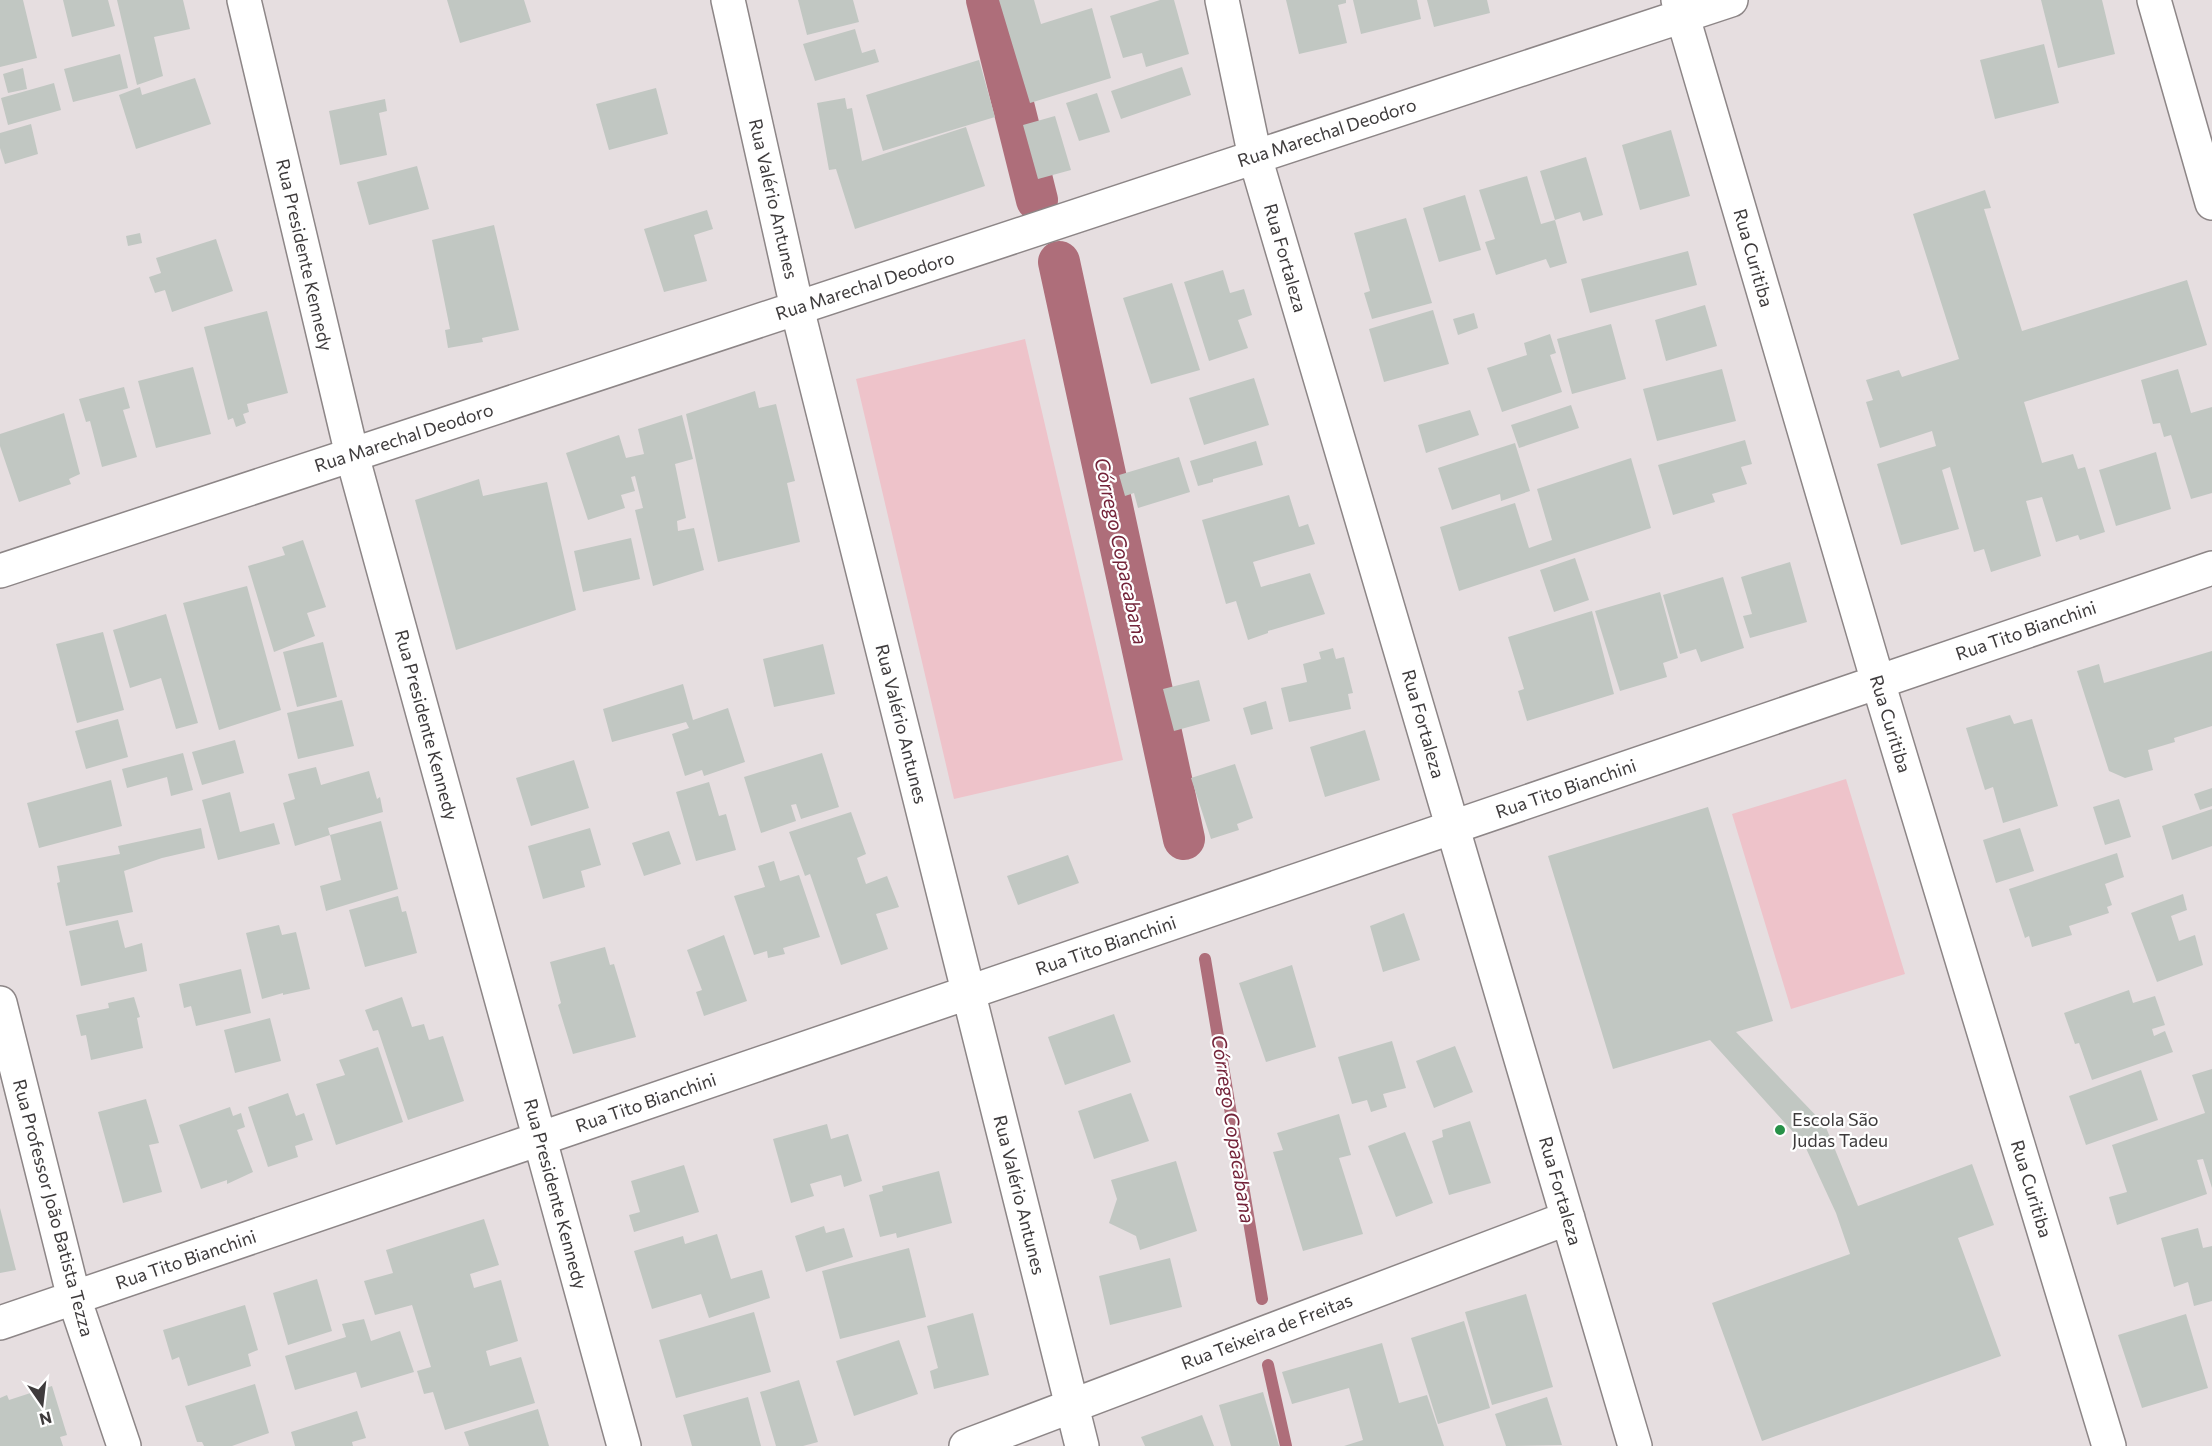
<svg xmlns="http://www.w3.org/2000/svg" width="2212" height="1446" font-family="Commissioner,sans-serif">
	<rect width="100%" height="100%" fill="#e6dee0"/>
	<path fill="#eec3ca" d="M1025,339L1123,760L954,799L856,379Z
		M1846,779L1905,974L1791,1009L1732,814Z"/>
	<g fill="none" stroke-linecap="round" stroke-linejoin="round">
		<path stroke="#ae6e7a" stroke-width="12" d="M1205,959L1262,1299
			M1268,1365L1286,1446"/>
		<path stroke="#ae6e7a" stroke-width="42" d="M987,0L1037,200
			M1059,262L1184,839"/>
	</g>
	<path fill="#c1c7c2" d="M0,0H23L37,58L0,67Z
		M63,0H108L115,26L72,37Z
		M117,0H183L190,29L154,37L163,76L137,85Z
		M447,0H524L531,22L460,43Z
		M798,0H853L859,22L807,35Z
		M999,0H1034L1041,24L1092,8L1111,78L1030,103Z
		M1160,0H1174L1189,54L1146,67L1142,53L1123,58L1110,16Z
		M1286,0H1346V3L1338,5L1347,43L1299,54Z
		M1353,0H1417L1421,19L1361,34Z
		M1427,0H1487L1490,13L1434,27Z
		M2041,0H2102L2115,54L2058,68Z
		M855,29L862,53L875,49L879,62L815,81L803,44Z
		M2044,44L2059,103L1995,119L1980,60Z
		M120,54L128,88L73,102L64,69Z
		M979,60L995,117L883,151L866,95Z
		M1182,67L1191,95L1121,119L1111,91Z
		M23,68L27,89L8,93L3,74Z
		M195,78L211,124L136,149L119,95L140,87L142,95Z
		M54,83L61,110L8,125L1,98Z
		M656,88L668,134L609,150L596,104Z
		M1097,93L1110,132L1079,141L1066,103Z
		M845,98L847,109L852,108L862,161L966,127L985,186L855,229L836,169L829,170L817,103Z
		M385,99L387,111L379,113L387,155L340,165L329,111Z
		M1055,116L1071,170L1038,179L1023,125Z
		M31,124L38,154L5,164L0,148V133Z
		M1671,130L1690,196L1640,210L1622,145Z
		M1586,157L1603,215L1583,221L1580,212L1555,220L1567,263L1550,268L1546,259L1496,275L1485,242L1495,239L1479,190L1527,176L1541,224L1555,220L1540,171Z
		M417,166L429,209L369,225L357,182Z
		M1985,190L1991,208L1984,209L2022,331L2187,280L2207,345L2024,402L2042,463L2073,454L2078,469L2085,467L2105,532L2080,540L2078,535L2056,542L2042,497L2026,501L2041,556L1991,572L1984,549L1974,552L1950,467L1942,470L1959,529L1901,545L1877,464L1936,446L1932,431L1880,448L1866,402L1873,400L1866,380L1899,370L1902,377L1959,359L1913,214Z
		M1465,195L1481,250L1439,262L1423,208Z
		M707,210L713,229L694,235L707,281L664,292L644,229Z
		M1406,218L1432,303L1372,319L1364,293L1370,291L1354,233Z
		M494,225L519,330L482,338L483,342L448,348L445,330L450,329L432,240Z
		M140,233L142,243L128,246L126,236Z
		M216,239L233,291L172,312L165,290L155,293L149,277L161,273L156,258Z
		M1688,251L1697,285L1590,313L1581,279Z
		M1223,270L1230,293L1244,289L1252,315L1238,320L1248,348L1209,361L1184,282Z
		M1172,283L1200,370L1151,384L1123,298Z
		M1705,305L1717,346L1666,361L1655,320Z
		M1433,310L1449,364L1384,382L1369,329Z
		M267,311L288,393L247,404L249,412L243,414L246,423L236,427L233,418L228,420L204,327Z
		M1474,313L1478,328L1458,335L1453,319Z
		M1611,324L1626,379L1572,394L1557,339Z
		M1550,334L1556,353L1550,355L1562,392L1502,412L1487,368L1527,355L1524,343Z
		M193,367L211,434L156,448L138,381Z
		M1722,369L1736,421L1657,441L1643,389Z
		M2178,369L2191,413L2212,407V493L2191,499L2171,435L2164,437L2160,423L2153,424L2141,380Z
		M1254,378L1269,425L1204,445L1189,398Z
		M124,387L130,408L123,410L137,457L102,467L90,421L86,422L79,399Z
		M755,391L759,408L776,404L795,481L787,483L800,542L718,562L686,414Z
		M1571,405L1579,428L1519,448L1511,425Z
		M1470,410L1479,435L1426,453L1418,425Z
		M64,413L80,474L69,479L71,484L19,502L0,446V434Z
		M682,415L693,459L675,464L686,518L677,521L678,531L694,528L704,570L653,586L635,510L643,508L635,476L631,477L635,491L621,495L625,508L588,520L566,453L619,435L626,458L644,454L638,429Z
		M1745,440L1752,464L1741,467L1747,484L1712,494L1715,502L1673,515L1658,465Z
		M1256,441L1263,465L1213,479V482L1198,486L1190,461Z
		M1515,443L1530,491L1501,501L1500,494L1452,510L1438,468Z
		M2156,452L2171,509L2116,526L2099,470Z
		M1179,457L1190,492L1138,508L1134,493L1125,496L1119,475Z
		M1631,458L1651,528L1459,591L1440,527L1515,503L1529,548L1552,540L1537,489Z
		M479,479L483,496L547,482L576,610L456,650L415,500Z
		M1289,495L1299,527L1308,524L1315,544L1253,562L1261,587L1310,573L1325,614L1268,631V633L1248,640L1236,601L1226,604L1202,520Z
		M631,538L640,579L583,592L574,551Z
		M303,540L326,607L307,613L315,636L274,652L248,566L285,555L282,547Z
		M1575,558L1589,600L1554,612L1540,570Z
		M1790,562L1807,622L1750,638L1743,616L1752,614L1741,577Z
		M1723,577L1744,648L1701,662L1696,649L1680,654L1663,595Z
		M247,586L281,710L219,730L183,603Z
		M1660,592L1678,658L1663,663L1667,677L1620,691L1595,611Z
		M1592,611L1614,694L1527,721L1518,691L1524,689L1508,637Z
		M166,614L198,723L176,729L161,678L130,688L113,630Z
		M103,632L124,710L77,723L56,644Z
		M323,642L337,697L297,707L283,652Z
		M823,644L835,694L774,707L763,659Z
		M1333,648L1336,659L1344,657L1353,693L1348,694L1351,709L1289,722L1281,688L1307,682L1303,664L1321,659L1319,652Z
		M2212,651V726L2174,738L2175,742L2148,750L2153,770L2125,778L2109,771L2077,671L2099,664L2104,683Z
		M1199,680L1210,721L1174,731L1163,689Z
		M683,684L693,720L728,708L745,762L704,776L702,770L685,776L672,734L689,728L686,722L612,742L603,709Z
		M342,700L354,746L298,759L287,713Z
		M1266,701L1273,729L1251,735L1243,708Z
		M2010,715L2014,724L2032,719L2058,806L2003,823L1993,787L1985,790L1966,728Z
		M118,719L128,757L86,769L75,731Z
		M1365,730L1380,780L1325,797L1310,747Z
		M235,740L244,773L202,785L192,752Z
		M183,753L193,790L171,796L167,777L127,788L122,769Z
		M822,753L839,807L801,819L796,804L791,805L796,821L761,833L744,777Z
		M574,760L589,808L531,826L516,778Z
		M1235,764L1253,818L1237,824L1239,830L1211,839L1191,778Z
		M316,767L321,785L369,771L377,799L380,797L383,812L328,828L330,835L295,846L283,803L295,799L288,774Z
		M111,780L122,826L39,848L27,803Z
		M709,782L719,816L726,814L736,850L696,861L676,792Z
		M2212,788V806L2200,810L2194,794Z
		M230,792L240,832L274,823L280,844L218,860L202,800Z
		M2119,799L2131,837L2105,845L2093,807Z
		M1708,807L1773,1021L1736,1032L1825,1125L1858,1206L1972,1164L1994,1225L1958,1238L2001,1356L1762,1441L1712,1303L1850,1254L1836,1213L1804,1144L1710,1040L1613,1069L1548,856Z
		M2212,809V846L2172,860L2162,826Z
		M851,812L866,854L857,858L866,884L887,876L899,907L876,914L888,949L841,965L810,874L805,876L789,832Z
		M381,821L398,889L326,911L320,886L341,880L330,835Z
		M201,828L205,848L162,858L124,871L133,912L66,926L57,883L60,882L57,866L120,854L118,846Z
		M590,828L601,865L581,871L585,887L543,899L528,846Z
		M2020,828L2034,871L1996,883L1983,840Z
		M669,831L681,864L644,876L632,843Z
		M2117,853L2124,877L2105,884L2112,905L2107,907L2109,913L2069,926L2072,935L2032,947L2029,936L2025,938L2009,889Z
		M1068,855L1079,883L1018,905L1007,876Z
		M774,861L780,881L799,875L820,937L783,948L785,954L768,958L767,951L754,955L734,896L765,887L758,866Z
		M2183,894L2187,910L2171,916L2179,941L2195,935L2203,965L2157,982L2131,913Z
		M398,896L402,912L406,911L417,953L365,967L349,910Z
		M1404,913L1420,960L1383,972L1370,926Z
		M118,920L125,948L142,943L147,971L81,986L69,931Z
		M279,925L282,935L296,932L310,989L283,995V993L262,999L246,933Z
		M724,935L747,1001L704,1016L696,992L702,990L687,950Z
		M605,947L610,965L614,964L636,1037L573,1054L558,1005L561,1003L550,962Z
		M1292,965L1316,1047L1266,1062L1239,983Z
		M241,969L251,1013L196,1026L191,1006L184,1008L179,984Z
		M2129,990L2133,1003L2155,996L2165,1025L2152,1029L2154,1036L2165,1031L2173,1052L2092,1080L2079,1043L2075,1044L2064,1013Z
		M134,997L140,1017L137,1018L143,1048L91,1060L86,1035L81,1036L76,1015L109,1008L108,1003Z
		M402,997L412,1027L424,1024L429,1040L443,1036L464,1101L408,1120L378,1030L373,1031L365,1010Z
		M1114,1014L1131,1062L1065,1085L1048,1037Z
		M270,1018L281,1061L235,1073L224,1030Z
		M1392,1041L1406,1088L1383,1094L1387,1107L1371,1112L1367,1100L1352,1104L1338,1057Z
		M1455,1046L1473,1092L1434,1108L1416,1061Z
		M378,1047L403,1122L336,1145L316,1084L345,1075L339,1060Z
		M2212,1069V1188L2203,1159L2197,1160L2207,1194L2117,1225L2109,1197L2127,1192L2112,1145L2205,1113L2192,1075Z
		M2141,1070L2158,1120L2086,1145L2069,1096Z
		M288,1093L296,1116L304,1113L313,1140L295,1146L298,1157L268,1167L248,1107Z
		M1131,1093L1149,1141L1094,1159L1078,1111Z
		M146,1099L159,1143L149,1145L162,1192L123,1203L98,1112Z
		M230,1107L233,1116L241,1113L245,1127L237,1130L253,1172L227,1184V1180L201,1189L179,1125Z
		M1339,1114L1351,1155L1339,1158L1363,1234L1303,1251L1273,1152L1283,1150L1277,1133Z
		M1470,1121L1491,1183L1449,1195L1432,1141L1443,1137L1442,1130Z
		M827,1124L831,1139L848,1134L862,1181L844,1187L841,1175L810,1184L814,1196L791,1203L773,1139Z
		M1405,1132L1433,1203L1396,1217L1368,1146Z
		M1176,1161L1197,1231L1140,1250L1136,1236L1109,1223L1117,1199L1111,1180Z
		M684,1165L699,1212L634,1232L629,1215L640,1212L631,1181Z
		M939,1171L952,1223L897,1238L896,1233L880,1237L869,1195L883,1191L882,1186Z
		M0,1208L16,1270L0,1273Z
		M484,1219L499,1265L470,1274L474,1288L501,1280L518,1341L486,1351L490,1366L521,1357L535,1403L445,1430L433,1392L424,1394L417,1371L431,1367L412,1305L375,1315L364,1281L393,1273L386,1250Z
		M824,1226L826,1233L844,1228L853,1257L806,1272L795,1236Z
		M2198,1228L2203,1248L2212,1246V1301L2194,1306L2188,1282L2174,1287L2161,1238Z
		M717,1234L731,1279L762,1270L770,1298L709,1318L701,1294L652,1309L634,1251L683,1236L685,1244Z
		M909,1248L926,1317L840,1339L822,1271Z
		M1170,1258L1182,1307L1110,1325L1099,1276Z
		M317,1279L332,1331L288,1345L273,1293Z
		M1526,1294L1553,1387L1492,1405L1465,1312Z
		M245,1305L258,1350L248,1354L251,1366L188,1386L179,1357L172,1360L163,1330Z
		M754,1312L771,1372L676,1398L659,1340Z
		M973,1313L989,1375L934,1389L930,1371L938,1368L927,1326Z
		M2186,1314L2208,1388L2142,1408L2118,1335Z
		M364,1319L371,1341L400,1331L414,1372L361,1388L356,1372L295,1390L285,1356L346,1337L342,1324Z
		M1464,1321L1490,1408L1438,1424L1411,1338Z
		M899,1340L918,1394L854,1416L836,1361Z
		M1382,1343L1399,1403L1427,1395L1444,1446H1344L1363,1440L1349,1388L1292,1404L1282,1372Z
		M799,1380L818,1442L803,1446H776L760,1392Z
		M255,1384L269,1433L232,1446H204L202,1442H197L185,1406Z
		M52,1386L67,1435L60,1437L63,1446H0V1398L7,1395L9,1400Z
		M1263,1392L1279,1446H1231L1219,1405Z
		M748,1397L761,1446H692L683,1415Z
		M1547,1397L1562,1445L1506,1446L1495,1414Z
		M538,1409L549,1446H469L464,1432Z
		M357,1411L366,1438L352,1442L353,1446H295L291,1432Z
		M1202,1415L1214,1446H1145L1141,1437Z"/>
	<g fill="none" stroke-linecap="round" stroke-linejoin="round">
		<defs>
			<path id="minor" d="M244,0L352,455L624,1446
				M728,0L797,308L1082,1446
				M1222,0L1255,157L1635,1446
				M1678,0L1878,682L2109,1446
				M2154,0L2212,203
				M0,571L1731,0
				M0,1003L74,1298L124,1446
				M0,1323L2212,568
				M966,1446L1568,1218"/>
		</defs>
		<use href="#minor" stroke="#8d8687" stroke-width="36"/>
		<use href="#minor" stroke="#fff" stroke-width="33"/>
	</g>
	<circle fill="#279148" stroke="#fff" stroke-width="2" cx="1780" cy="1130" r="6"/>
	<g text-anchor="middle" stroke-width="4.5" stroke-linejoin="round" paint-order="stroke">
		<g font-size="18" fill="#3e3b3c" stroke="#fff">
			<text transform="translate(1327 133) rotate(-18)" y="6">Rua Marechal Deodoro</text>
			<text transform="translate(773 199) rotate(77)" y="6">Rua Valério Antunes</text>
			<text transform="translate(304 255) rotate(77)" y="6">Rua Presidente Kennedy</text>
			<text transform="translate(1285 258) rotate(74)" y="6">Rua Fortaleza</text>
			<text transform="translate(1753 258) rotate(74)" y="6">Rua Curitiba</text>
			<text transform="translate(865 286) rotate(-18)" y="6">Rua Marechal Deodoro</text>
			<text transform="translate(404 438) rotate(-18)" y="6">Rua Marechal Deodoro</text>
			<text transform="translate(2026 631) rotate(-19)" y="6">Rua Tito Bianchini</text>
			<text transform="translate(901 724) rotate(76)" y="6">Rua Valério Antunes</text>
			<text transform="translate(1423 724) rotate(74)" y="6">Rua Fortaleza</text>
			<text transform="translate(1890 724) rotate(73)" y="6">Rua Curitiba</text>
			<text transform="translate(426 725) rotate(75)" y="6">Rua Presidente Kennedy</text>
			<text transform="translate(1566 789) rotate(-19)" y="6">Rua Tito Bianchini</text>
			<text transform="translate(1106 946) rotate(-19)" y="6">Rua Tito Bianchini</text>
			<text transform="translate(646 1103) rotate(-19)" y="6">Rua Tito Bianchini</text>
			<text transform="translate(2031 1189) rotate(73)" y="6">Rua Curitiba</text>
			<text transform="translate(1560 1191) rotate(74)" y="6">Rua Fortaleza</text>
			<text transform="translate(555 1194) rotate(75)" y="6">Rua Presidente Kennedy</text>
			<text transform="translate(1019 1195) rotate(76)" y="6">Rua Valério Antunes</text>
			<text transform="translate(53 1208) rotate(75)" y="6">Rua Professor João Batista Tezza</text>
			<text transform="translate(186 1260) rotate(-19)" y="6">Rua Tito Bianchini</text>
			<text transform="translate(1267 1332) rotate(-21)" y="6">Rua Teixeira de Freitas</text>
		</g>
		<g font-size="18" fill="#3e3b3c" stroke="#fff" text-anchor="start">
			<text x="1792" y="1126">Escola São<tspan x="1792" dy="21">Judas Tadeu</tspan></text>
		</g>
		<g font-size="20" font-style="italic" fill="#732339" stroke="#fff">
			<text transform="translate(1121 551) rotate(78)" y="7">Córrego Copacabana</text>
			<text transform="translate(1233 1129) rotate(81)" y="7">Córrego Copacabana</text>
		</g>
	</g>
	<g transform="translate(42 1404) rotate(166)" stroke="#ffffff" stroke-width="4.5" paint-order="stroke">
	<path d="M0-4.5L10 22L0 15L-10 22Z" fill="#3e3b3c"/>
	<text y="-9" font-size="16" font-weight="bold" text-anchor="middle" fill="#3e3b3c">N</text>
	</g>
</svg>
